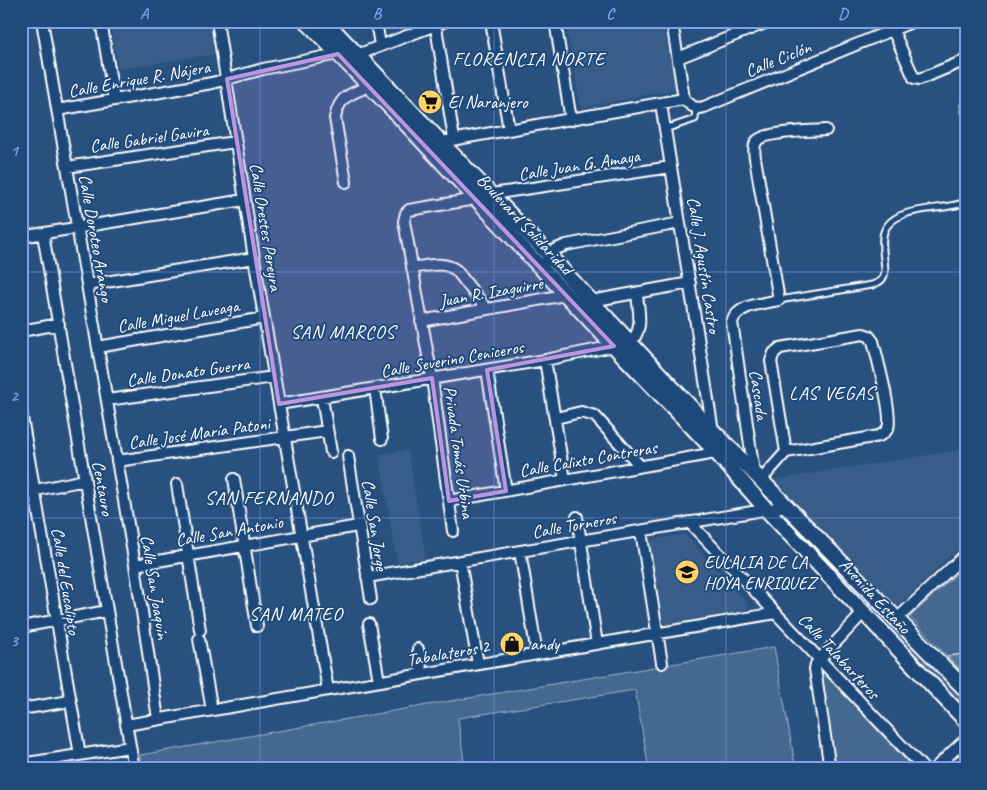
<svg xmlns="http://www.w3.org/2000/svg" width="987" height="790" font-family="Caveat,sans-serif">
	<rect width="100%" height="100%" fill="#28517f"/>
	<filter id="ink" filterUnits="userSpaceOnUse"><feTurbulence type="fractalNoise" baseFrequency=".02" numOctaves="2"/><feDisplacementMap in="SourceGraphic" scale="10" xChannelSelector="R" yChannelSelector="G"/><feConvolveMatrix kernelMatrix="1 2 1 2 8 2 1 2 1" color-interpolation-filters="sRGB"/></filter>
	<g filter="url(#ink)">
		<path fill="#375d88" d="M110,21H211L216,54L118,69Z
			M565,21H665L677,89L581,108Z
			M966,449V541L895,609L772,480Z
			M408,450L426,559L397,563L379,454Z
			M685,534L749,605L745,611L664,625L649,540Z"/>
		<path fill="#446890" stroke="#a2b4c8" d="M787,514L966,702V709L783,517Z
			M966,565V654L947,656L910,617Z
			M774,647L796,769H649L635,690L458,718L465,769H143L140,755L445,702Z
			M819,668L914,769H835Z"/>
		<path fill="#5a7a9d" stroke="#fff" d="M966,654V677L947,656Z"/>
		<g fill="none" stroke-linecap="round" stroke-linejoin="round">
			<defs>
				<path id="service" d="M964,106L966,115
					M665,129L695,119L696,108
					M779,300L872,285C880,282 884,280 885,271C885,260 880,243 884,232C894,204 943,212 966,202"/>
				<path id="minor" d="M42,21L135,565L158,719
					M101,21L114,100
					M217,21L254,258L328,690
					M376,21L380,45
					M435,21L454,139
					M491,21L509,130
					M555,21L571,120
					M672,21L684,99
					M889,21L914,78L920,79L966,60
					M357,55L446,21
					M678,58L770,21
					M684,99C690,105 695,110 704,107L914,21
					M661,104L713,431
					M57,110L212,83L263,69L338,54
					M440,142L684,99
					M67,167L235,142
					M346,182L335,118C340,95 349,95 369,86
					M21,226L23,237
					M43,234L134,769
					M21,237L244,200
					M546,262L554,250L566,245L680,223
					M412,268C428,266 443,261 456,270L486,308
					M87,285L254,258
					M591,301L690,283
					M421,321L565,295
					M21,331L59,324
					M98,347L264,318
					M545,360L565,480
					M487,370L506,491
					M375,388L382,439
					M322,398L331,452
					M107,400L274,377
					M279,404L545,360L629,343C645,331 638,310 637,293
					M21,412L80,755
					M556,418L581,412L595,416L640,466
					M348,456L371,599
					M117,461L327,431
					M754,472L732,322C738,304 763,304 779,300L757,170C756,162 752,149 756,142C763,131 813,131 826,130
					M234,479L257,626
					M761,480L786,452L879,436C883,434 886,432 888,428C893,416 877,357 873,341L869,336L863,334L780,348L774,353L771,361L786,452
					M177,484L200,630
					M21,493L85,480
					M449,501L721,452
					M577,517L597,644
					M689,522L924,769
					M453,531L432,378L404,221L406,213L409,210L476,199L492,194L671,167
					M641,531L662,663
					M520,551L537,654
					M460,561L478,664
					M135,565L358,526
					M367,577L787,506
					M897,619L966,554
					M369,624L379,681
					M21,627L107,611
					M199,639L212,710
					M418,649L422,674
					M21,709L70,701
					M126,725L776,613
					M21,764L130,747
					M830,769L815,669L816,664L820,659L864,612
					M934,769L966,739"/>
				<path id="secondary" d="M306,21L398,115L614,346L716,452L766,509L966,721
					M325,21L544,250L591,301L713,431L966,690"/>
			</defs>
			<use href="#service" stroke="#fff" stroke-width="9"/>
			<use href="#minor" stroke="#fff" stroke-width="14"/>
			<use href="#secondary" stroke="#fff" stroke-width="18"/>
			<use href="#service" stroke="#1f4a7a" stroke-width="5"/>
			<use href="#minor" stroke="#1f4a7a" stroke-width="10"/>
			<use href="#secondary" stroke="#1f4a7a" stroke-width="14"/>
		</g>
	</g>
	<path fill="#bd96df" fill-opacity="0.2" stroke="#bd96df" stroke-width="4" stroke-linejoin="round" d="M338,54L614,346L487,370L506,491L449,501L432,378L279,404L227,79Z"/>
	<path fill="none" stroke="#839eea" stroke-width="1" stroke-opacity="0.55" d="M260,21V769M494,21V769M726,21V769M21,272H966M21,518H966"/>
	<defs>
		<symbol id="supermarket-disc" viewBox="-11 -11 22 22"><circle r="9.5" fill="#ffd166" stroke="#1f4a7a"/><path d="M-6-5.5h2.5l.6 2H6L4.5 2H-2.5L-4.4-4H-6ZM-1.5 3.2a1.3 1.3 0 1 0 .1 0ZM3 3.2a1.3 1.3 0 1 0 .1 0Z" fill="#111"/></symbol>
		<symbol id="school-disc" viewBox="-11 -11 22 22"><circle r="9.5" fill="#ffd166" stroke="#1f4a7a"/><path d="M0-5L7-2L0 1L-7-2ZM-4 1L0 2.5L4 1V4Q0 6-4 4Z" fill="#111"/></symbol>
		<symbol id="shop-disc" viewBox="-11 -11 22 22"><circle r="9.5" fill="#ffd166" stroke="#1f4a7a"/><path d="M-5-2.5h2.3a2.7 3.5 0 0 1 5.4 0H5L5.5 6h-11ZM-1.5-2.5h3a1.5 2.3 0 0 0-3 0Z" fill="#111"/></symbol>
	</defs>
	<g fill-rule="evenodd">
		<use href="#supermarket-disc" x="416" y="88" width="28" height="28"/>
		<use href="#school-disc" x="673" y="558" width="28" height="28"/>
		<use href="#shop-disc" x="498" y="630" width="28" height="28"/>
	</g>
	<g text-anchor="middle" stroke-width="4" stroke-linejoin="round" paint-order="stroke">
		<g font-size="18" fill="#fff" stroke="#1f4a7a">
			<text transform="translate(778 59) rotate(-22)" y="6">Calle Ciclón</text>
			<text transform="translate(139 79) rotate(-10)" y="6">Calle Enrique R. Nájera</text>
			<text transform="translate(149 138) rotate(-8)" y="6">Calle Gabriel Gavira</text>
			<text transform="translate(579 165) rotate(-9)" y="6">Calle Juan G. Amaya</text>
			<text transform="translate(525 224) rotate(47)" y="6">Boulevard Solidaridad</text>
			<text transform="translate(266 227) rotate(81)" y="6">Calle Orestes Pereyra</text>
			<text transform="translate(96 238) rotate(80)" y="6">Calle Doroteo Arango</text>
			<text transform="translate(704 265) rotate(81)" y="6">Calle J. Agustín Castro</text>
			<text transform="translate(491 292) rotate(-10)" y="6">Juan R. Izaguirre</text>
			<text transform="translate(178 316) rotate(-10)" y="6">Calle Miguel Laveaga</text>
			<text transform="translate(452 359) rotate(-10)" y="6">Calle Severino Ceniceros</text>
			<text transform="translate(188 372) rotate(-8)" y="6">Calle Donato Guerra</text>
			<text transform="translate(759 395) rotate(82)" y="6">Cascada</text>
			<text transform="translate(199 433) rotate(-8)" y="6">Calle José María Patoni</text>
			<text transform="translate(459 452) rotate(82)" y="6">Privada Tomás Urbina</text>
			<text transform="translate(588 459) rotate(-10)" y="6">Calle Calixto Contreras</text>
			<text transform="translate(103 488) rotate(80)" y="6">Centauro</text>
			<text transform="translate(375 525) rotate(81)" y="6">Calle San Jorge</text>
			<text transform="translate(574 525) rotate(-10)" y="6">Calle Torneros</text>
			<text transform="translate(229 531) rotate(-10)" y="6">Calle San Antonio</text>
			<text transform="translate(66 581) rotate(81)" y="6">Calle del Eucalipto</text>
			<text transform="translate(155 587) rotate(81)" y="6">Calle San Joaquín</text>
			<text transform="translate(875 596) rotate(47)" y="6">Avenida Estaño</text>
			<text transform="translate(448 653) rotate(-10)" y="6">Tabalateros 2</text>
			<text transform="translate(839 656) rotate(47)" y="6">Calle Talabarteros</text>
		</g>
		<g font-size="18" fill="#fff" stroke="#1f4a7a" text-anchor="start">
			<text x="448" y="108">El Naranjero</text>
			<text x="704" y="568">EULALIA DE LA<tspan x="704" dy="21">HOYA ENRIQUEZ</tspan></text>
			<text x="530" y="650">andy</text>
		</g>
		<g font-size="19" letter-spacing="1" fill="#fff" stroke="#1f4a7a">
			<text x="529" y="65">FLORENCIA NORTE</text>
			<text x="343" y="338">SAN MARCOS</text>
			<text x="832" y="399">LAS VEGAS</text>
			<text x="269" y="504">SAN FERNANDO</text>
			<text x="296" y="620">SAN MATEO</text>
		</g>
	</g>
	<rect width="987" height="790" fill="none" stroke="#1f4a7a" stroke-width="55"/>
	<rect x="28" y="28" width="932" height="734" fill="none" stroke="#839eea" stroke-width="2"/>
	<g font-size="16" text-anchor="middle" font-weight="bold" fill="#839eea">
		<text x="144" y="19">A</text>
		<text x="377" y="19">B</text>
		<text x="610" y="19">C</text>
		<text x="843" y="19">D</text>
		<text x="14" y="156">1</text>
		<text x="14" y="401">2</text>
		<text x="14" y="646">3</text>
	</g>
</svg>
